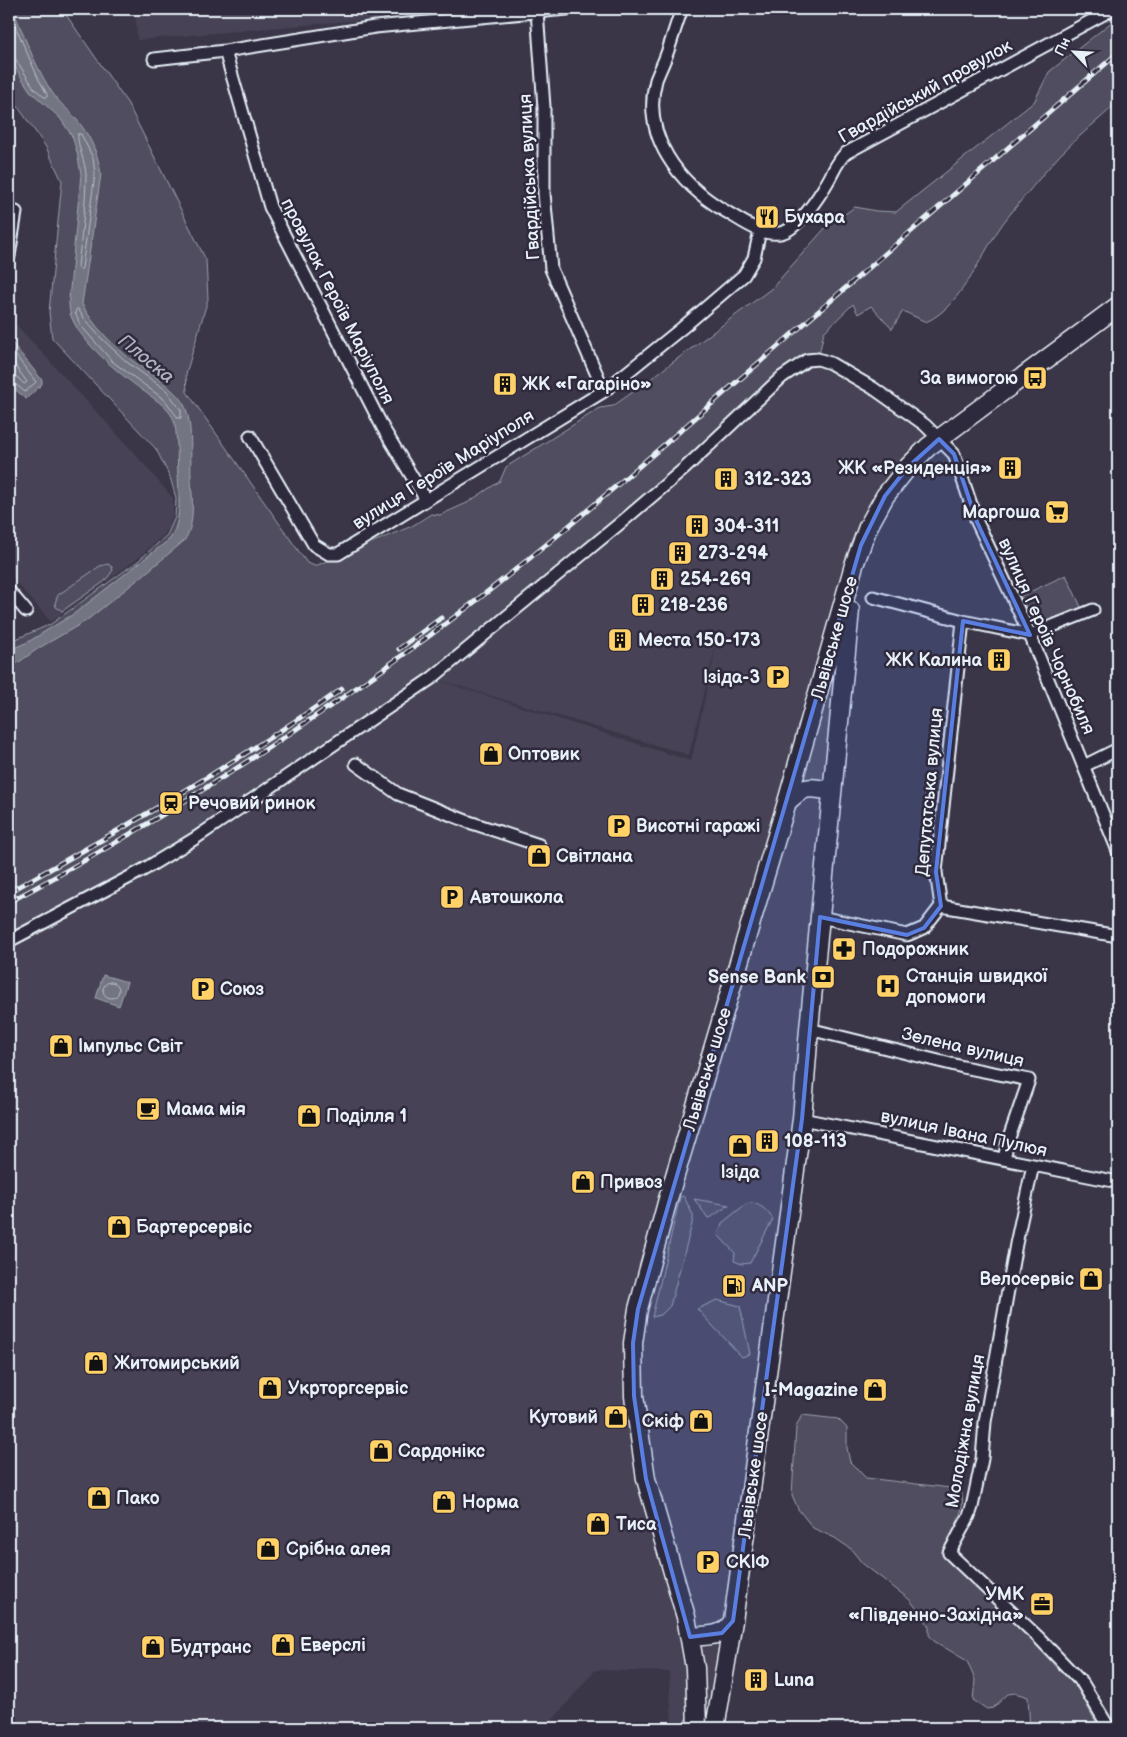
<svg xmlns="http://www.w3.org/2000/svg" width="1127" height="1737" font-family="'Balsamiq Sans',sans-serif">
	<rect width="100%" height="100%" fill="#3a3648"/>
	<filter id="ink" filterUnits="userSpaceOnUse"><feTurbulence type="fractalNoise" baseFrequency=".02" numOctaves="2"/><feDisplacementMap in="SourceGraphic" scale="10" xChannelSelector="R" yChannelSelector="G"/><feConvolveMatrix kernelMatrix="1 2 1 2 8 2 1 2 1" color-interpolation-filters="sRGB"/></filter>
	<g filter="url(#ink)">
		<path fill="#464354" d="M135,9H428V14L137,40Z
			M9,317L129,447L173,498V516L165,534L137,559L51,622L9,574Z
			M830,363L932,433L903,459L878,492L843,591L797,1118L728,1620L708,1728L672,1721L669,1672L595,1670L546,1728H9V946L196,843L440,681L691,761L720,629L689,755L432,678L795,367Z
			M826,1126L1023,1165L1021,1171L824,1132Z
			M792,1721L842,1728H843H790Z"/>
		<path fill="#504e5f" stroke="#9ca0ac" d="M9,9H62L128,104L206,260L208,299L186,374L187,392L307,563L315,566L412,526L431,514L440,515L467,503L500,481L506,467L600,408L613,406L633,392L772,288L826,227L855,207L876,211L896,212L1034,102L1049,72L1118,17V102C1099,120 1077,137 1059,156C1041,176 1024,197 1007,218C983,248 963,306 926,322L903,311L892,329L871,306L858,314L853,304L824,332L818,359L807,360L433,678L194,839L9,941V642L51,624L138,561L167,535L175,517L176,498L170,477L156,449L52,338L49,312L62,181L46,147L9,94Z
			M108,564L112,567L113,570L105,581L62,611L56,607L55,603L58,595L100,566Z
			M854,565L832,791L795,794Z
			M1066,575L1082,609L1036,630L1021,596Z
			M682,1196L684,1197L693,1215V1220L670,1306L661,1315L652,1317L680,1197Z
			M694,1199L729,1205L713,1216L708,1218Z
			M753,1203C763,1206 767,1211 773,1219L750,1263L742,1264L734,1261L735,1253L718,1235L722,1223L746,1204Z
			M717,1300L740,1306L750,1354L742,1357L697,1309Z
			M802,1415L838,1419L847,1428V1448L850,1462L866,1478L959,1489C971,1504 950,1536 942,1551L947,1558L973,1583L1046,1651L1074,1682L1099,1728H1030L1028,1697L1015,1693L1008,1694L993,1708L987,1709L973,1700L975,1680L967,1661L934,1641L929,1635V1627L924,1618L910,1600L862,1563L851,1549L835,1538L813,1528L798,1509L792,1495L796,1427Z"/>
		<path fill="#737482" stroke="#a2a6b1" d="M9,9H13C23,34 40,78 57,99C61,104 66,108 71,113C88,132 97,148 101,174L82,304C93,326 114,346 133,361C148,372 180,391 186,409C193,428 190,457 191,478C192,498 196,524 184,541L141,577L86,621L39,648L9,669V650L28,642L75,613L170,539C182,520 179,498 178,476C177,461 178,431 173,418C167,406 153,398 142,390C119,373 81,343 71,316C68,307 69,298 70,289L81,174L77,152L72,136L60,118L30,91L9,58Z
			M9,339L42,380V384L26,399L9,384Z
			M103,975L127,982L119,1006L96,998Z"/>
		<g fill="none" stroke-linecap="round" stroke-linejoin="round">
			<path stroke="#b9bfc9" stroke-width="1" d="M9,56L15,58L34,88L44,97H47V94L39,80L12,19L9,9
				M78,134H81L93,158L95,174L82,268L80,270L78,267C81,239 86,203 86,175C86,163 76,143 78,134Z
				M78,309L85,320L101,338L128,363L166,390L181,410V418H178L165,400L113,362L81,326L75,313L76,310Z
				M9,347L36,382L25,392L13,382L9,381
				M9,357L27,382L24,384L17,377L9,375
				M103 990a8 8 0 1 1 16 0a8 8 0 1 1-16 0Z"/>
			<defs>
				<path id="minor" d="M682,9C676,24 672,40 666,56C663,64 659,72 656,80C641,136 679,184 725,211C741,220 761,236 780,233C797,231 820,195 828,181C834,171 837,161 846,153L1113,9
					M537,11L544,107V193L551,269L604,391
					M225,51L270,207L383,428L426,500
					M154,59L225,51L375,27L567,9
					M9,256L16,212
					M250,436L314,545L329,554H338L604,391L682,328L744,275L754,258L760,231
					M9,591L26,611
					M873,597L963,621L1030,635L1093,610
					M963,621L936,872L941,906L1118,936
					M356,764L398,794L469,822L539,845
					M1084,766L1118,749
					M820,917L907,935L924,928L941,906
					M9,941L143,870L194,839L432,678L624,520L684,469L782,377L807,360L818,359L830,363L873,388L925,425L954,454L977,522L1030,635L1118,851
					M809,1029L963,1067L1029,1080L1008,1141L1004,1159
					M802,1119L1118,1182
					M1033,1165L1016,1244L985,1422L982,1459L972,1507L969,1516L949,1553L1039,1638L1083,1684L1109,1728"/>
				<path id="primary" d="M787,802C805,785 808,787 832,791
					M690,1637C707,1635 723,1638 733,1621
					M697,1728L695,1668L686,1617L646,1479L634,1396L633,1343L638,1309L668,1199L787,802L854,565L868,527L885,496L908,467L928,447L1118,306
					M715,1728L733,1621L802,1119L809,1029L850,610"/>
			</defs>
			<use href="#minor" stroke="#e8f1f8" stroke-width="15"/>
			<use href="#primary" stroke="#e8f1f8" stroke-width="21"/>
			<use href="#minor" stroke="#2f2a3d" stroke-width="11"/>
			<use href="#primary" stroke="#2f2a3d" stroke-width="18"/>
			<defs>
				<path id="rail" d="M399,649L441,618
					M9,892C123,829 235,764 342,689
					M9,902C154,825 292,736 425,639C535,559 637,468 740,379C866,270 992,161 1118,53"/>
			</defs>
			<use href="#rail" stroke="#e8f1f8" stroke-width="5"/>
			<use href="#rail" stroke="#2f2a3d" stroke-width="3" stroke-dasharray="9" stroke-linecap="butt"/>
		</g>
	</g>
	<path fill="#5a7fe2" fill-opacity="0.2" stroke="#5a7fe2" stroke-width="4" stroke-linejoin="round" d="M939,439L954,454L977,522L1030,635L963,621L936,872L941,906L924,928L907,935L820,917L802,1119L733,1621L722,1633L690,1637L646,1479L634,1396L633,1343L638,1309L861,545L885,496L908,467Z"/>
	<defs>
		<symbol id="restaurant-square" viewBox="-11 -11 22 22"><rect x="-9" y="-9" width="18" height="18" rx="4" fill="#ffd166" stroke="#2f2a3d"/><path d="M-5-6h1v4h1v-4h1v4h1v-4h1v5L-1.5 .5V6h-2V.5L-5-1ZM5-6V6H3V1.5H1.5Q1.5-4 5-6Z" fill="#111"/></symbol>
		<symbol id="bus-square" viewBox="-11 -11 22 22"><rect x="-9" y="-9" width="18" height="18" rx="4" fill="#ffd166" stroke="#2f2a3d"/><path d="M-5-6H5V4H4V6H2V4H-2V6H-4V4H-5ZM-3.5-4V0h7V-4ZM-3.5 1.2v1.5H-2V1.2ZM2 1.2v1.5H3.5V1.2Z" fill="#111"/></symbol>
		<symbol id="building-square" viewBox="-11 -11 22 22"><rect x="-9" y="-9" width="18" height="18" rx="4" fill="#ffd166" stroke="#2f2a3d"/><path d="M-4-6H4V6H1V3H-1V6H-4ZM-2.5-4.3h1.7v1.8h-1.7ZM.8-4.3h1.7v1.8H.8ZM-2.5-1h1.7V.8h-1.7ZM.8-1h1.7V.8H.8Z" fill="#111"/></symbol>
		<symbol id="supermarket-square" viewBox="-11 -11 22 22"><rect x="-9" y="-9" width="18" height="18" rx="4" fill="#ffd166" stroke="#2f2a3d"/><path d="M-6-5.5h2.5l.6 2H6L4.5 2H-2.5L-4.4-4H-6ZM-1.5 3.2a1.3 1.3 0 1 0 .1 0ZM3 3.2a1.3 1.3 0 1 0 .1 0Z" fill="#111"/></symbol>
		<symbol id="parking-square" viewBox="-11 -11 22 22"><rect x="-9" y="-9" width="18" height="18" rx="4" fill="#ffd166" stroke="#2f2a3d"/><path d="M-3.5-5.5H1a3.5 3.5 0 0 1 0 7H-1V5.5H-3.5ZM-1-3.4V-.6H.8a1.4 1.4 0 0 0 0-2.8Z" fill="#111"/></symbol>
		<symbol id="shop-square" viewBox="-11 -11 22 22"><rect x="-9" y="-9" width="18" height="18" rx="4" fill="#ffd166" stroke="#2f2a3d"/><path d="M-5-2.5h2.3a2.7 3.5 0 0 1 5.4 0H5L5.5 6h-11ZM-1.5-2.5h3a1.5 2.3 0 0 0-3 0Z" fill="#111"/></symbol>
		<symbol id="station-square" viewBox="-11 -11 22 22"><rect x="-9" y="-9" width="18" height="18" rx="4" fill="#ffd166" stroke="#2f2a3d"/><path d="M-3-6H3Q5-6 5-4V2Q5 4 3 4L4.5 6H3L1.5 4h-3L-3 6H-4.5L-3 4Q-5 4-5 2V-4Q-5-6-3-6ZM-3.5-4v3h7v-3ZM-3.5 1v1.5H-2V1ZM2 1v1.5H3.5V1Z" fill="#111"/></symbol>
		<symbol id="pharmacy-square" viewBox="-11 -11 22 22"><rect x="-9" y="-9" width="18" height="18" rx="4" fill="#ffd166" stroke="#2f2a3d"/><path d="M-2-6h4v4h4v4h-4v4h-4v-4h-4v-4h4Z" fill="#111"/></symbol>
		<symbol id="bank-square" viewBox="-11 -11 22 22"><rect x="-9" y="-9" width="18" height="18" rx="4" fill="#ffd166" stroke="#2f2a3d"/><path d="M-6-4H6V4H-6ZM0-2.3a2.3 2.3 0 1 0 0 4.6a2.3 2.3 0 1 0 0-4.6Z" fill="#111"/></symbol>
		<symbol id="hospital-square" viewBox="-11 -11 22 22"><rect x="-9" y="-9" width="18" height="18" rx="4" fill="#ffd166" stroke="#2f2a3d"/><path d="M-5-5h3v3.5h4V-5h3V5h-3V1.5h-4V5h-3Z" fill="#111"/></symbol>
		<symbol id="cafe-square" viewBox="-11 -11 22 22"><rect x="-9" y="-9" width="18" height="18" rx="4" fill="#ffd166" stroke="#2f2a3d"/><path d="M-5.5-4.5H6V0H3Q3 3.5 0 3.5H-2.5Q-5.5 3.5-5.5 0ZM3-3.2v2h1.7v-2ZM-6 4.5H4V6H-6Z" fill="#111"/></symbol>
		<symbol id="fuel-square" viewBox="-11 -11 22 22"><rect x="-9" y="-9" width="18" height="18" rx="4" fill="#ffd166" stroke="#2f2a3d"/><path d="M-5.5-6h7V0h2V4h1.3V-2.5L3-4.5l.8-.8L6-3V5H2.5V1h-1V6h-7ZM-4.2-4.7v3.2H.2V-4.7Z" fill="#111"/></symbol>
		<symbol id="office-square" viewBox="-11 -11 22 22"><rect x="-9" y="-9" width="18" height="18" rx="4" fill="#ffd166" stroke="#2f2a3d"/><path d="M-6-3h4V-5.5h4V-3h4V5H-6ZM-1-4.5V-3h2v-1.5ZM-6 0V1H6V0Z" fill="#111"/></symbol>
	</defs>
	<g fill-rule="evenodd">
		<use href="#restaurant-square" x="753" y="203" width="28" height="28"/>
		<use href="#bus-square" x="1021" y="364" width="28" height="28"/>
		<use href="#building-square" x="491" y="370" width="28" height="28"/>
		<use href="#building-square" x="996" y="454" width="28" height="28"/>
		<use href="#building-square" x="712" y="465" width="28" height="28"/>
		<use href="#supermarket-square" x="1043" y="498" width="28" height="28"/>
		<use href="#building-square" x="683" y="512" width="28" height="28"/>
		<use href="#building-square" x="666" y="539" width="28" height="28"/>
		<use href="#building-square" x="648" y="565" width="28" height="28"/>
		<use href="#building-square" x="629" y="591" width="28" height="28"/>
		<use href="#building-square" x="606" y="626" width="28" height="28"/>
		<use href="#building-square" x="985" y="646" width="28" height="28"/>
		<use href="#parking-square" x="764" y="663" width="28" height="28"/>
		<use href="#shop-square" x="477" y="740" width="28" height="28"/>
		<use href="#station-square" x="157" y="789" width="28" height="28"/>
		<use href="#parking-square" x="605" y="812" width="28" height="28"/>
		<use href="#shop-square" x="525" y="842" width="28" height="28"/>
		<use href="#parking-square" x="438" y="883" width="28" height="28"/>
		<use href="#pharmacy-square" x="830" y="935" width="28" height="28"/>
		<use href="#bank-square" x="809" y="963" width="28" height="28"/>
		<use href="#hospital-square" x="874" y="972" width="28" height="28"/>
		<use href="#parking-square" x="189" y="975" width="28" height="28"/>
		<use href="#shop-square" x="47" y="1032" width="28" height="28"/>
		<use href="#cafe-square" x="134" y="1095" width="28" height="28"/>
		<use href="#shop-square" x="295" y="1102" width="28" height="28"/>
		<use href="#building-square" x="753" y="1127" width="28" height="28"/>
		<use href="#shop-square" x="726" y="1132" width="28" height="28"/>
		<use href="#shop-square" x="569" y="1168" width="28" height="28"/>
		<use href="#shop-square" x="105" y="1213" width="28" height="28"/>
		<use href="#shop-square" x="1077" y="1265" width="28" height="28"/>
		<use href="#fuel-square" x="720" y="1272" width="28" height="28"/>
		<use href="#shop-square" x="82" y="1349" width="28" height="28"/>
		<use href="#shop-square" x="256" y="1374" width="28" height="28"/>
		<use href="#shop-square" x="861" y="1376" width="28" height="28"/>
		<use href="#shop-square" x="602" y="1403" width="28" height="28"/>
		<use href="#shop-square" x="687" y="1407" width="28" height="28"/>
		<use href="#shop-square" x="367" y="1437" width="28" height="28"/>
		<use href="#shop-square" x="85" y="1484" width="28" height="28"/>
		<use href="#shop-square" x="430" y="1488" width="28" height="28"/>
		<use href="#shop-square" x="584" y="1510" width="28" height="28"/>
		<use href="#shop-square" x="254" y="1535" width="28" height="28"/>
		<use href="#parking-square" x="694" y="1548" width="28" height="28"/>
		<use href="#office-square" x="1028" y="1590" width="28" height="28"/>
		<use href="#shop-square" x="269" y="1631" width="28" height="28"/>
		<use href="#shop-square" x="139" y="1633" width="28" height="28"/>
		<use href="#building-square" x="742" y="1666" width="28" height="28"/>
	</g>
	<g text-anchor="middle" stroke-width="5" stroke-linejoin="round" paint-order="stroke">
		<g font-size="18" fill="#e8f1f8" stroke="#2f2a3d">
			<text transform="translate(925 91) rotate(-29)" y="6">Гвардійський провулок</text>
			<text transform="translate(529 177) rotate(-93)" y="6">Гвардійська вулиця</text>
			<text transform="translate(338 301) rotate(63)" y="6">провулок Героїв Маріуполя</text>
			<text transform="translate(443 469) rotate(-32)" y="6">вулиця Героїв Маріуполя</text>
			<text transform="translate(1047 636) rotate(66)" y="6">вулиця Героїв Чорнобиля</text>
			<text transform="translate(834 638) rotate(-74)" y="6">Львівське шосе</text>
			<text transform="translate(929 792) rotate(-85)" y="6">Депутатська вулиця</text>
			<text transform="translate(963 1047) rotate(13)" y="6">Зелена вулиця</text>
			<text transform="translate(707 1069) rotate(-73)" y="6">Львівське шосе</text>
			<text transform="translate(964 1133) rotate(12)" y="6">вулиця Івана Пулюя</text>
			<text transform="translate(965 1431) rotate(-80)" y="6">Молодіжна вулиця</text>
			<text transform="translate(753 1475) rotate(-82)" y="6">Львівське шосе</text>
		</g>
		<g font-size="18" font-weight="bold" fill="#e8f1f8" stroke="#2f2a3d" text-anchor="start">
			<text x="784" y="223">Бухара</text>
			<text x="1018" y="384" text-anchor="end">За вимогою</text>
			<text x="522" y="390">ЖК «Гагаріно»</text>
			<text x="992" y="474" text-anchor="end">ЖК «Резиденція»</text>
			<text x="744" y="485">312-323</text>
			<text x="1040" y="518" text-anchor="end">Маргоша</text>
			<text x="714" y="532">304-311</text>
			<text x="698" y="559">273-294</text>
			<text x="680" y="585">254-269</text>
			<text x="660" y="611">218-236</text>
			<text x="638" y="646">Места 150-173</text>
			<text x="982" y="666" text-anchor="end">ЖК Калина</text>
			<text x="760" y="683" text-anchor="end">Ізіда-3</text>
			<text x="508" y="760">Оптовик</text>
			<text x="188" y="809">Речовий ринок</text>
			<text x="636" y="832">Висотні гаражі</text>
			<text x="556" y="862">Світлана</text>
			<text x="470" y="903">Автошкола</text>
			<text x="862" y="955">Подорожник</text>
			<text x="906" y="982">Станція швидкої<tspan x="906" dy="21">допомоги</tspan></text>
			<text x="806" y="983" text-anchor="end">Sense Bank</text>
			<text x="220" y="995">Союз</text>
			<text x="78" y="1052">Імпульс Світ</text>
			<text x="166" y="1115">Мама мія</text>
			<text x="326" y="1122">Поділля 1</text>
			<text x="784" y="1147">108-113</text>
			<text x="740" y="1178" text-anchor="middle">Ізіда</text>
			<text x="600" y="1188">Привоз</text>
			<text x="136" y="1233">Бартерсервіс</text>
			<text x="1074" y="1285" text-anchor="end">Велосервіс</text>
			<text x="752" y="1292">ANP</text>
			<text x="114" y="1369">Житомирський</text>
			<text x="288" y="1394">Укрторгсервіс</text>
			<text x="858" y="1396" text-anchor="end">I-Magazine</text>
			<text x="598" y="1423" text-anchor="end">Кутовий</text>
			<text x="684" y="1427" text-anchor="end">Скіф</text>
			<text x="398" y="1457">Сардонікс</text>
			<text x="116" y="1504">Пако</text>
			<text x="462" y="1508">Норма</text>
			<text x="616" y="1530">Тиса</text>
			<text x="286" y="1555">Срібна алея</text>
			<text x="726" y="1568">СКІФ</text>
			<text x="1024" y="1600" text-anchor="end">УМК<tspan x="1024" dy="21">«Південно-Західна»</tspan></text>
			<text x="300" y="1651">Еверслі</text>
			<text x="170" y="1653">Будтранс</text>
			<text x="774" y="1686">Luna</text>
		</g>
		<g font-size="19" font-style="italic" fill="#aeb2bd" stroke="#2f2a3d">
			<text transform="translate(147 358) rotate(39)" y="7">Плоска</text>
		</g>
	</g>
	<rect width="1127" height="1737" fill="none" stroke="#2f2a3d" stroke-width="30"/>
	<rect x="15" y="15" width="1097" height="1707" fill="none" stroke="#e8f1f8" stroke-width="2" filter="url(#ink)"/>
	<g transform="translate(1074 52) rotate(295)" stroke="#2f2a3d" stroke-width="4" paint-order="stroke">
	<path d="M0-4L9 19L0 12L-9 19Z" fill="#e8f1f8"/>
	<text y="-8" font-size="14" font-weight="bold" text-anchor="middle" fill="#e8f1f8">Пн</text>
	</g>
</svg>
